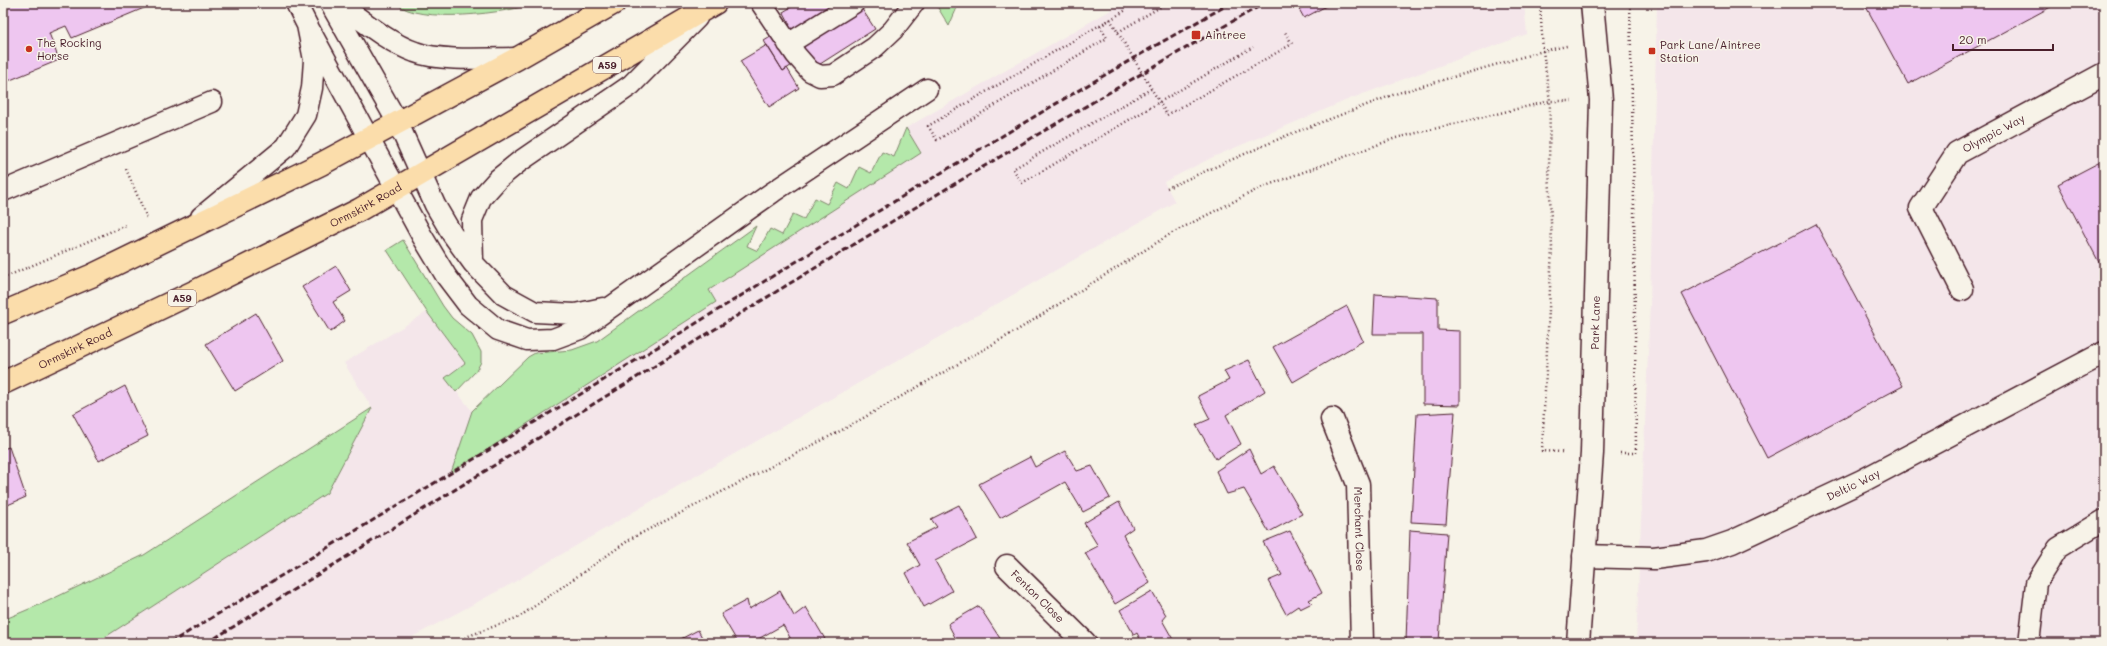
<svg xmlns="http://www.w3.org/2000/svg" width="2107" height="646" font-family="Mali,sans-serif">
	<rect width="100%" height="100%" fill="#f7f3e8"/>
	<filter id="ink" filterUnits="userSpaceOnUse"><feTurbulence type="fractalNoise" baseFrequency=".025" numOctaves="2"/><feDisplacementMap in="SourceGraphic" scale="8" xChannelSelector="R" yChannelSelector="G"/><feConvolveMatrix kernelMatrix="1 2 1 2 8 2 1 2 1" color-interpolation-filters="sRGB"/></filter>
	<g filter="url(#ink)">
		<path fill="#f4e6ea" d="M1123,3H1524L1527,34L1352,98L1213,157L1164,182L1175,202L652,501L511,584L401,643H96L327,493L372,408L344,363L427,312L465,363L446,378L472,411L528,357L535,353L572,350L597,341L756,226L747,246L758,251L770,229L782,235L793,214L804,219L815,198L827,204L838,183L849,189L859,167L871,173L882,152L894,157L906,128Z
			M1657,3H2104V643H1636L1650,303Z"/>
		<path fill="#b4e8aa" stroke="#7f846a" d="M396,3H536C509,13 417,25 396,3Z
			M935,3H959L949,26Z
			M906,128L921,153L709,290L716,302L451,473L472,411L528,357L535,353L572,350L597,341L756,226L747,246L758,251L770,229L782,235L793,214L804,219L815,198L827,204L838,183L849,189L859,167L871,173L882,152L894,157Z
			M403,240L443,306L452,318L472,335L481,352V362L476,371L456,392L445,378L465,363L427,312L387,250Z
			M372,408L327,493L96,643H3V620L46,602L144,555Z"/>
		<path fill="#eec6f0" stroke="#4a1f2b" d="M3,3H156L72,38L66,26L49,33L59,60L3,83Z
			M798,3H858L875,29L817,66L809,54L783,71L764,41L790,25L783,12Z
			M1311,3H1327L1328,5L1304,18L1299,9Z
			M1864,3H2058L1908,84Z
			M767,45L783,71L787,68L799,88L769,107L740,61Z
			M2104,160V272L2058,184Z
			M1816,224L1903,386L1767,458L1682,294Z
			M336,266L351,291L333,302L345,321L330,332L302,287Z
			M1375,294L1438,298V330L1460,331V405L1423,404V334H1373Z
			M1347,306L1363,341L1293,382L1273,347Z
			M256,313L283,361L235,391L206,344Z
			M1249,360L1265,391L1226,415L1241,444L1216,459L1196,425L1210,419L1198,396L1229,380L1224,371Z
			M125,386L148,436L99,461L73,414Z
			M1455,412L1446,524L1411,522L1417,414Z
			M9,447L26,497L3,507V449Z
			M1249,449L1261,474L1274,466L1302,514L1269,532L1244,489L1227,494L1216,471Z
			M1065,451L1077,471L1092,466L1110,498L1083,512L1065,482L1000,518L979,484L1030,457L1035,467Z
			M1119,502L1133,528L1123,535L1150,583L1115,604L1085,553L1098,546L1084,523Z
			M959,505L977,539L935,561L952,591L924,607L906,573L920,565L907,542L937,527L931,519Z
			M1410,530L1447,533L1439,641H1406Z
			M1290,531L1322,593L1309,600L1312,603L1300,609L1298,606L1286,614L1268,581L1282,575L1263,542Z
			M780,591L794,616L806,607L825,639L818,643H793L783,625L751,643H738L721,614L747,600L749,609Z
			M1152,591L1166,615L1162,620L1175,643H1142L1137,633L1134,635L1120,610Z
			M979,606L1003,643H958L948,624Z
			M698,630L705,643H673Z"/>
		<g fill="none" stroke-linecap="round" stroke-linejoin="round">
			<defs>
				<path id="lane" d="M330,3L398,123L435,205L452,234L473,263L504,295L535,312L575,314L603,308
					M338,3C362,20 387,42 415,52C440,62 491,58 518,58
					M761,3L796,55L810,71L820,76L833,75L875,47L893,30L914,3
					M307,25L422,236L446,276L468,305L498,330L527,340L553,339L580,329L773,192L927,89
					M788,44L854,3
					M3,191L212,102
					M201,217L286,147L306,115L312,88L314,60L307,25L296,3
					M473,263L472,220L481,198L498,179L519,162L631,85L697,18
					M2029,643L2036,583L2058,548L2104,520"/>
				<g id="street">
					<path id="s1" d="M1962,289L1921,208L1957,153L2104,74"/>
					<path id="s2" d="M1332,419L1358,484L1362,643"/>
					<path id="s3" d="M1584,556L1654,558L1706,551L1732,542L1862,481L2104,353"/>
					<path id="s4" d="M1007,566L1085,643"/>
				</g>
				<g id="secondary">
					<path id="s5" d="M1578,643L1592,453L1601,100L1592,3"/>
				</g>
				<g id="highway">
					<path d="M3,313L91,276L321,164L518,58L614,3"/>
					<path id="s6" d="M3,383L196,291L359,210L715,3"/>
				</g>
			</defs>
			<use href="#lane" stroke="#4a1f2b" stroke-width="23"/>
			<use href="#street" stroke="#4a1f2b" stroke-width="25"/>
			<use href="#secondary" stroke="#4a1f2b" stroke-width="25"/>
			<use href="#highway" stroke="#4a1f2b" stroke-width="25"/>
			<path stroke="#4a1f2b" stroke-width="2.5" stroke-dasharray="1 3" stroke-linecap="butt" d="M1540,3L1543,51L1550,101L1549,166L1552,248L1542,451L1563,452
				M1100,26L1126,10
				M1118,32L1167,3
				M1151,89L1013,169L1022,183L1253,47
				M1167,115L1292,44L1285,32
				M126,169L147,218
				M1167,188L1288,135L1398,93L1543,51L1567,46
				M3,278L126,225
				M1620,453H1636L1634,204L1630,3
				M450,643L519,617L632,538L844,429L1016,331L1172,233L1260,188L1396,138L1550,101H1572"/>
			<use href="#lane" stroke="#f7f3e8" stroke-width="20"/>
			<use href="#street" stroke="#f7f3e8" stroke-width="22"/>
			<use href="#secondary" stroke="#f7f3e8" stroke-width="22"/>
			<use href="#highway" stroke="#fbddab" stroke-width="22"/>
			<path stroke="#4a1f2b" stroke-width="3" stroke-dasharray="6 3" stroke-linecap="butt" d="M170,643C365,525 561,407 755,287C913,190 1069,93 1231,3
				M207,643C558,427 906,206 1265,3"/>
			<path stroke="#4a1f2b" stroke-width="2.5" stroke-dasharray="1 3" stroke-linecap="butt" d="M1100,26L1107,38L937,140L928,126L1110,19L1167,115"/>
		</g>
	</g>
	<g fill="#c8321e" stroke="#f7f3e8" stroke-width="1.5">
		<rect x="1191" y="30" width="10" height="10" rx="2"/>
		<circle cx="29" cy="49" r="4"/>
		<rect x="1648" y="47" width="8" height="8" rx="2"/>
	</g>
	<g text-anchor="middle" stroke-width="3" stroke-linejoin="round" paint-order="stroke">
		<g fill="#f7f3e8" stroke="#7e5f64" stroke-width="1">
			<rect x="593" y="57" width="28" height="16" rx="3"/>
			<rect x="168" y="290" width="28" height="16" rx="3"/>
		</g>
		<g font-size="10" font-weight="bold" fill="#4a1f2b">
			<text x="607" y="69">A59</text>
			<text x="182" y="302">A59</text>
		</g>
		<g font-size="11" fill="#4a1f2b" stroke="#f7f3e8" text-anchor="start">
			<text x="1205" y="39">Aintree</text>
			<text x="37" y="47">The Rocking<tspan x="37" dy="13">Horse</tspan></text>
			<text x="1660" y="49">Park Lane/Aintree<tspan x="1660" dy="13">Station</tspan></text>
		</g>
		<g font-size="11" fill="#4a1f2b" stroke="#f7f3e8">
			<text dy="4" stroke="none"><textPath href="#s1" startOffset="198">Olympic Way</textPath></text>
			<text dy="4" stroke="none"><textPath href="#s6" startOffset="404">Ormskirk Road</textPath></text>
			<text dy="4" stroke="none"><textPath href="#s5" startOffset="321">Park Lane</textPath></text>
			<text dy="4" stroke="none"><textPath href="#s6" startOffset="80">Ormskirk Road</textPath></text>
			<text dy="4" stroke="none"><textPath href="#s3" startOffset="284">Deltic Way</textPath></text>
			<text dy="4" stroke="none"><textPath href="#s2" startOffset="115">Merchant Close</textPath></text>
			<text dy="4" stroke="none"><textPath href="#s4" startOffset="43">Fenton Close</textPath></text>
		</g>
	</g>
	<rect width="2107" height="646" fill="none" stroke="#f7f3e8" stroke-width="16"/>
	<rect x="8" y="8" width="2091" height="630" fill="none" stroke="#4a1f2b" stroke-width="1.5" filter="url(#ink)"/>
	<path d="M1953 44v6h100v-6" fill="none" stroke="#4a1f2b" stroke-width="2"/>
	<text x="1959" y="44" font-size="12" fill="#4a1f2b" stroke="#f7f3e8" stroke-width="3" paint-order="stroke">20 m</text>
</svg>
